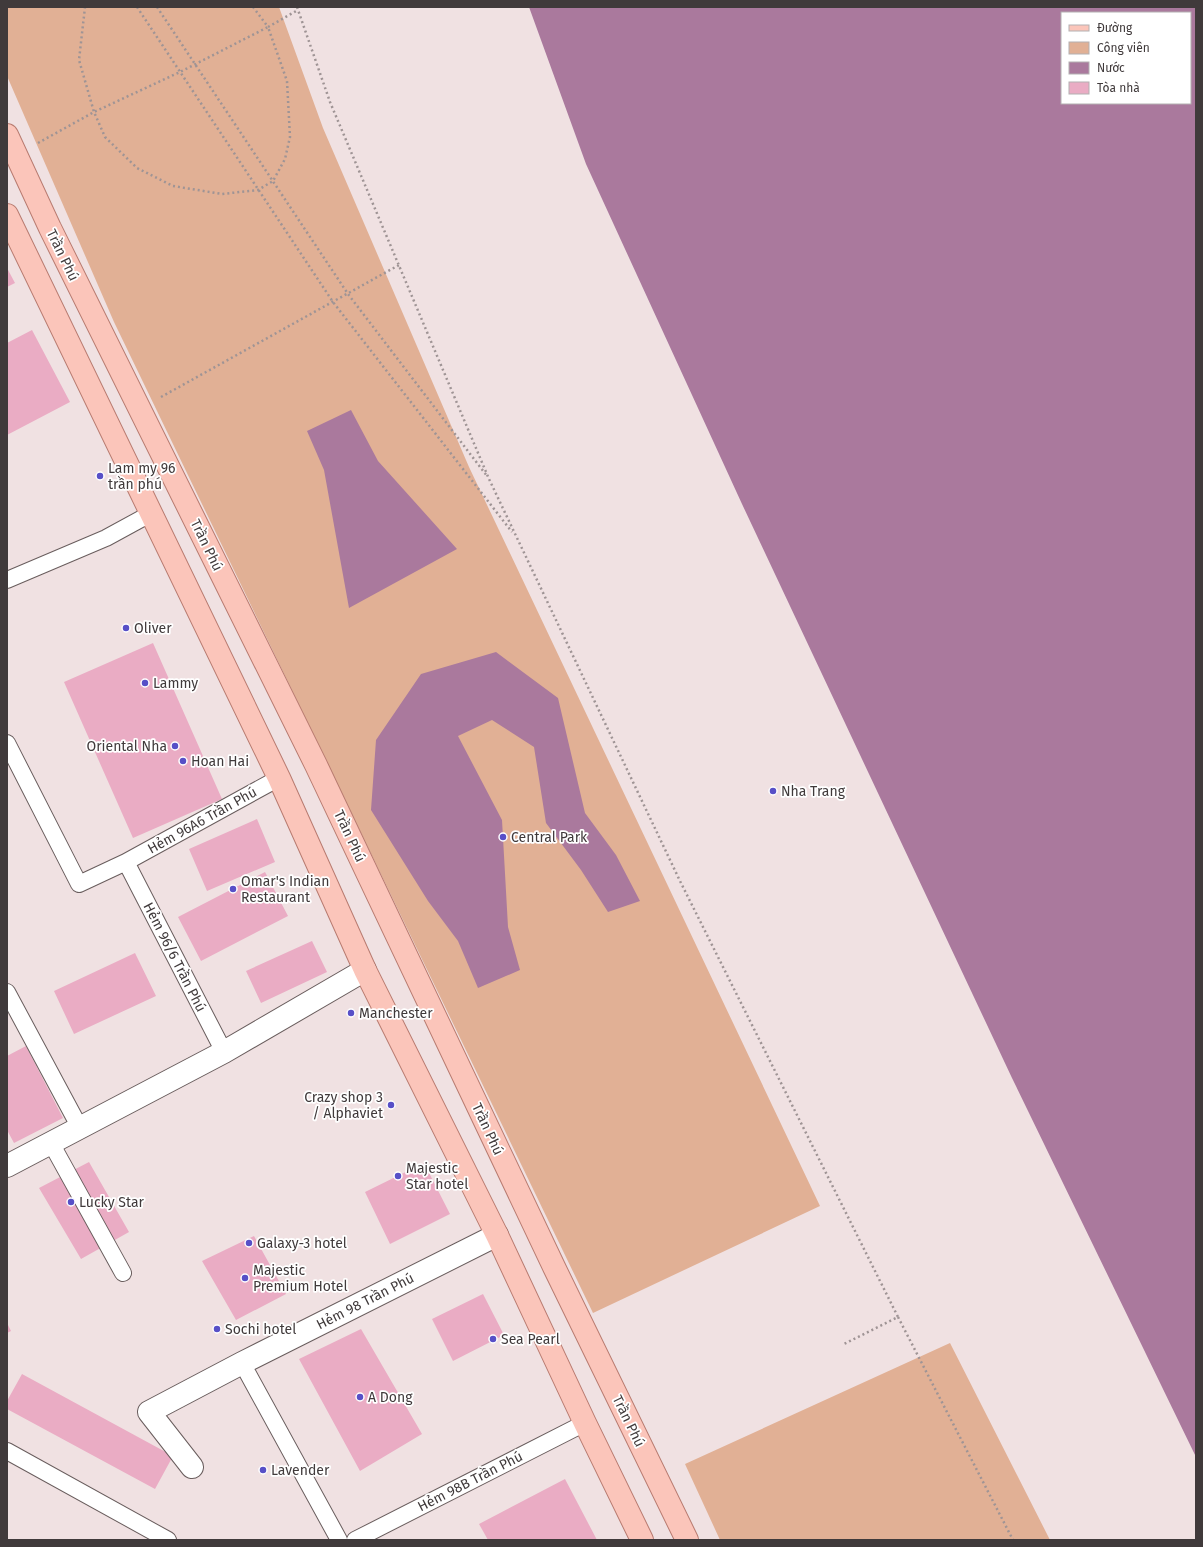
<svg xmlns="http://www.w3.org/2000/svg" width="1203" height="1547" font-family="'Fira Sans',sans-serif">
	<rect width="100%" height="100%" fill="#f0e1e2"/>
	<path fill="#e1b095" d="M7,7H279L323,128L469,467L820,1206L593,1313L114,322L7,76Z
		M950,1343L1050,1540H720L685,1464Z"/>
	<path fill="#aa799d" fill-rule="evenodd" d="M529,7H1196V1457L1012,1078L742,504L586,164ZM1062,13H1190V103H1062Z
		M351,410L378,461L457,549L349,608L324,470L307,431Z
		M496,652L558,698L585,813L616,855L640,901L608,912L581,870L546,823L534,747L492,720L458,736L502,820L508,927L520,970L478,988L458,941L428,901L371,810L376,740L421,674Z"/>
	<path fill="#eaacc4" d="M7,268L15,283L7,287Z
		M32,330L70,402L7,435V343Z
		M153,643L222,799L133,838L64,682Z
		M257,819L275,862L207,891L189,849Z
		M265,872L288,916L201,961L178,917Z
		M312,941L327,972L261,1003L246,971Z
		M135,953L156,996L74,1034L54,991Z
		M26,1046L63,1118L14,1143L7,1130V1056Z
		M89,1162L129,1232L81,1259L39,1188Z
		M424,1163L450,1214L390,1244L365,1192Z
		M254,1236L286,1294L236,1320L202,1261Z
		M483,1294L504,1335L453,1361L432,1319Z
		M7,1323L11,1331L7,1333Z
		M361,1329L422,1434L360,1471L299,1359Z
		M22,1374L173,1456L155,1489L7,1409V1401Z
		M565,1479L597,1540H488L479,1524Z"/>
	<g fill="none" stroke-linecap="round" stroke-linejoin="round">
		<defs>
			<path id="lane" d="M7,580L106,538L150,514
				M7,743L79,884L126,862L279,778
				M126,862L224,1052
				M7,992L80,1128
				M51,1143L123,1273
				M242,1363L339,1540
				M7,1451L168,1540
				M355,1540L585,1423"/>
			<path id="street" d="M7,1166L224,1052L365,970
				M192,1467L149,1412L242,1363L497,1235"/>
			<path id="primary" d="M7,135L50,228L316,765L554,1267L687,1540
				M7,215L279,778L365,970L497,1235L585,1423L642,1540"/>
		</defs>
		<use href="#lane" stroke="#695d5d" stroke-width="18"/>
		<use href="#street" stroke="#695d5d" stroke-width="24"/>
		<use href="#primary" stroke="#b87b70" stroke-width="24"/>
		<path stroke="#9f9495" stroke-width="2.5" stroke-dasharray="2 3" stroke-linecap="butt" d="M137,7L333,302L512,532
			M157,7L348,294L487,476
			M253,7L268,27L298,10
			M297,7L330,102L489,479L680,881L898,1317L844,1344
			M38,143L94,112L180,72L268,27L287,81L290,137L285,159L273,181L258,190L222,194L173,186L137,168L105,137L94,112L79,60L85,7
			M161,397L399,265
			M898,1317L1013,1540"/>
		<use href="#lane" stroke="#fff" stroke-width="16"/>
		<use href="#street" stroke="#fff" stroke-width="22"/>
		<use href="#primary" stroke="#fbc5ba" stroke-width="22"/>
	</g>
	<g fill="#574fc7" stroke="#fff" stroke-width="1.5">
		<circle cx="100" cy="476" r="4"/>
		<circle cx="126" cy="628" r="4"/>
		<circle cx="145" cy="683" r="4"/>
		<circle cx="175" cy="746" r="4"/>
		<circle cx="183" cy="761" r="4"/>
		<circle cx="773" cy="791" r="4"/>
		<circle cx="503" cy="837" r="4"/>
		<circle cx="233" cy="889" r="4"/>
		<circle cx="351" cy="1013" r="4"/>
		<circle cx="391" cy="1105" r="4"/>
		<circle cx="398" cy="1176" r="4"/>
		<circle cx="71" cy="1202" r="4"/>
		<circle cx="249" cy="1243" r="4"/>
		<circle cx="245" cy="1278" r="4"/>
		<circle cx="217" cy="1329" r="4"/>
		<circle cx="493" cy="1339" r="4"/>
		<circle cx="360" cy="1397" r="4"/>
		<circle cx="263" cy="1470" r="4"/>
	</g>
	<g text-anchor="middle" stroke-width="3.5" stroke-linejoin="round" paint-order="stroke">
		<g font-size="14" fill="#403a3b" stroke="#fff">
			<text transform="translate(63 255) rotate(64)" y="5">Trần Phú</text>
			<text transform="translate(207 545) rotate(64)" y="5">Trần Phú</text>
			<text transform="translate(202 820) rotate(-29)" y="5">Hẻm 96A6 Trần Phú</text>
			<text transform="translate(350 836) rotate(65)" y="5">Trần Phú</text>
			<text transform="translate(175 957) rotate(63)" y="5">Hẻm 96/6 Trần Phú</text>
			<text transform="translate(488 1129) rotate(65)" y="5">Trần Phú</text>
			<text transform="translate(365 1301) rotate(-27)" y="5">Hẻm 98 Trần Phú</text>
			<text transform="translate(629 1421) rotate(64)" y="5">Trần Phú</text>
			<text transform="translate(470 1481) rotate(-27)" y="5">Hẻm 98B Trần Phú</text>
		</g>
		<g font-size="14" fill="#403a3b" stroke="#fff" text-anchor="start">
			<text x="108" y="473">Lam my 96<tspan x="108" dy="16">trần phú</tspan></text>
			<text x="134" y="633">Oliver</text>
			<text x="153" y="688">Lammy</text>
			<text x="167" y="751" text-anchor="end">Oriental Nha</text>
			<text x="191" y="766">Hoan Hai</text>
			<text x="781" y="796">Nha Trang</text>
			<text x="511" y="842">Central Park</text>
			<text x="241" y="886">Omar's Indian<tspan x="241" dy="16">Restaurant</tspan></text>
			<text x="359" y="1018">Manchester</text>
			<text x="383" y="1102" text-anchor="end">Crazy shop 3<tspan x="383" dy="16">/ Alphaviet</tspan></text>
			<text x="406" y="1173">Majestic<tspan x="406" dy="16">Star hotel</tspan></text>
			<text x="79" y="1207">Lucky Star</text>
			<text x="257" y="1248">Galaxy-3 hotel</text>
			<text x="253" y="1275">Majestic<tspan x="253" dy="16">Premium Hotel</tspan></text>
			<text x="225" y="1334">Sochi hotel</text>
			<text x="501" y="1344">Sea Pearl</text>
			<text x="368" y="1402">A Dong</text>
			<text x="271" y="1475">Lavender</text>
		</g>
	</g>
	<rect width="1203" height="1547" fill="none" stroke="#403a3b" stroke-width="16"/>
	<rect x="1061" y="12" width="130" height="92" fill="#ffffff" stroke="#b3b0b1"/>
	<rect x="1069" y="25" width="20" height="6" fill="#fbc5ba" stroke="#b3b0b1"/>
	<text x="1097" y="32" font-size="12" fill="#403a3b">Đường</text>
	<rect x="1069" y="42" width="20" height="12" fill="#e1b095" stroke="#b3b0b1"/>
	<text x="1097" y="52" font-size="12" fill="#403a3b">Công viên</text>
	<rect x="1069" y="62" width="20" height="12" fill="#aa799d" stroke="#b3b0b1"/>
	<text x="1097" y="72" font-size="12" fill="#403a3b">Nước</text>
	<rect x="1069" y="82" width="20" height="12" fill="#eaacc4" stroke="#b3b0b1"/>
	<text x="1097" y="92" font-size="12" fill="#403a3b">Tòa nhà</text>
</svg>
